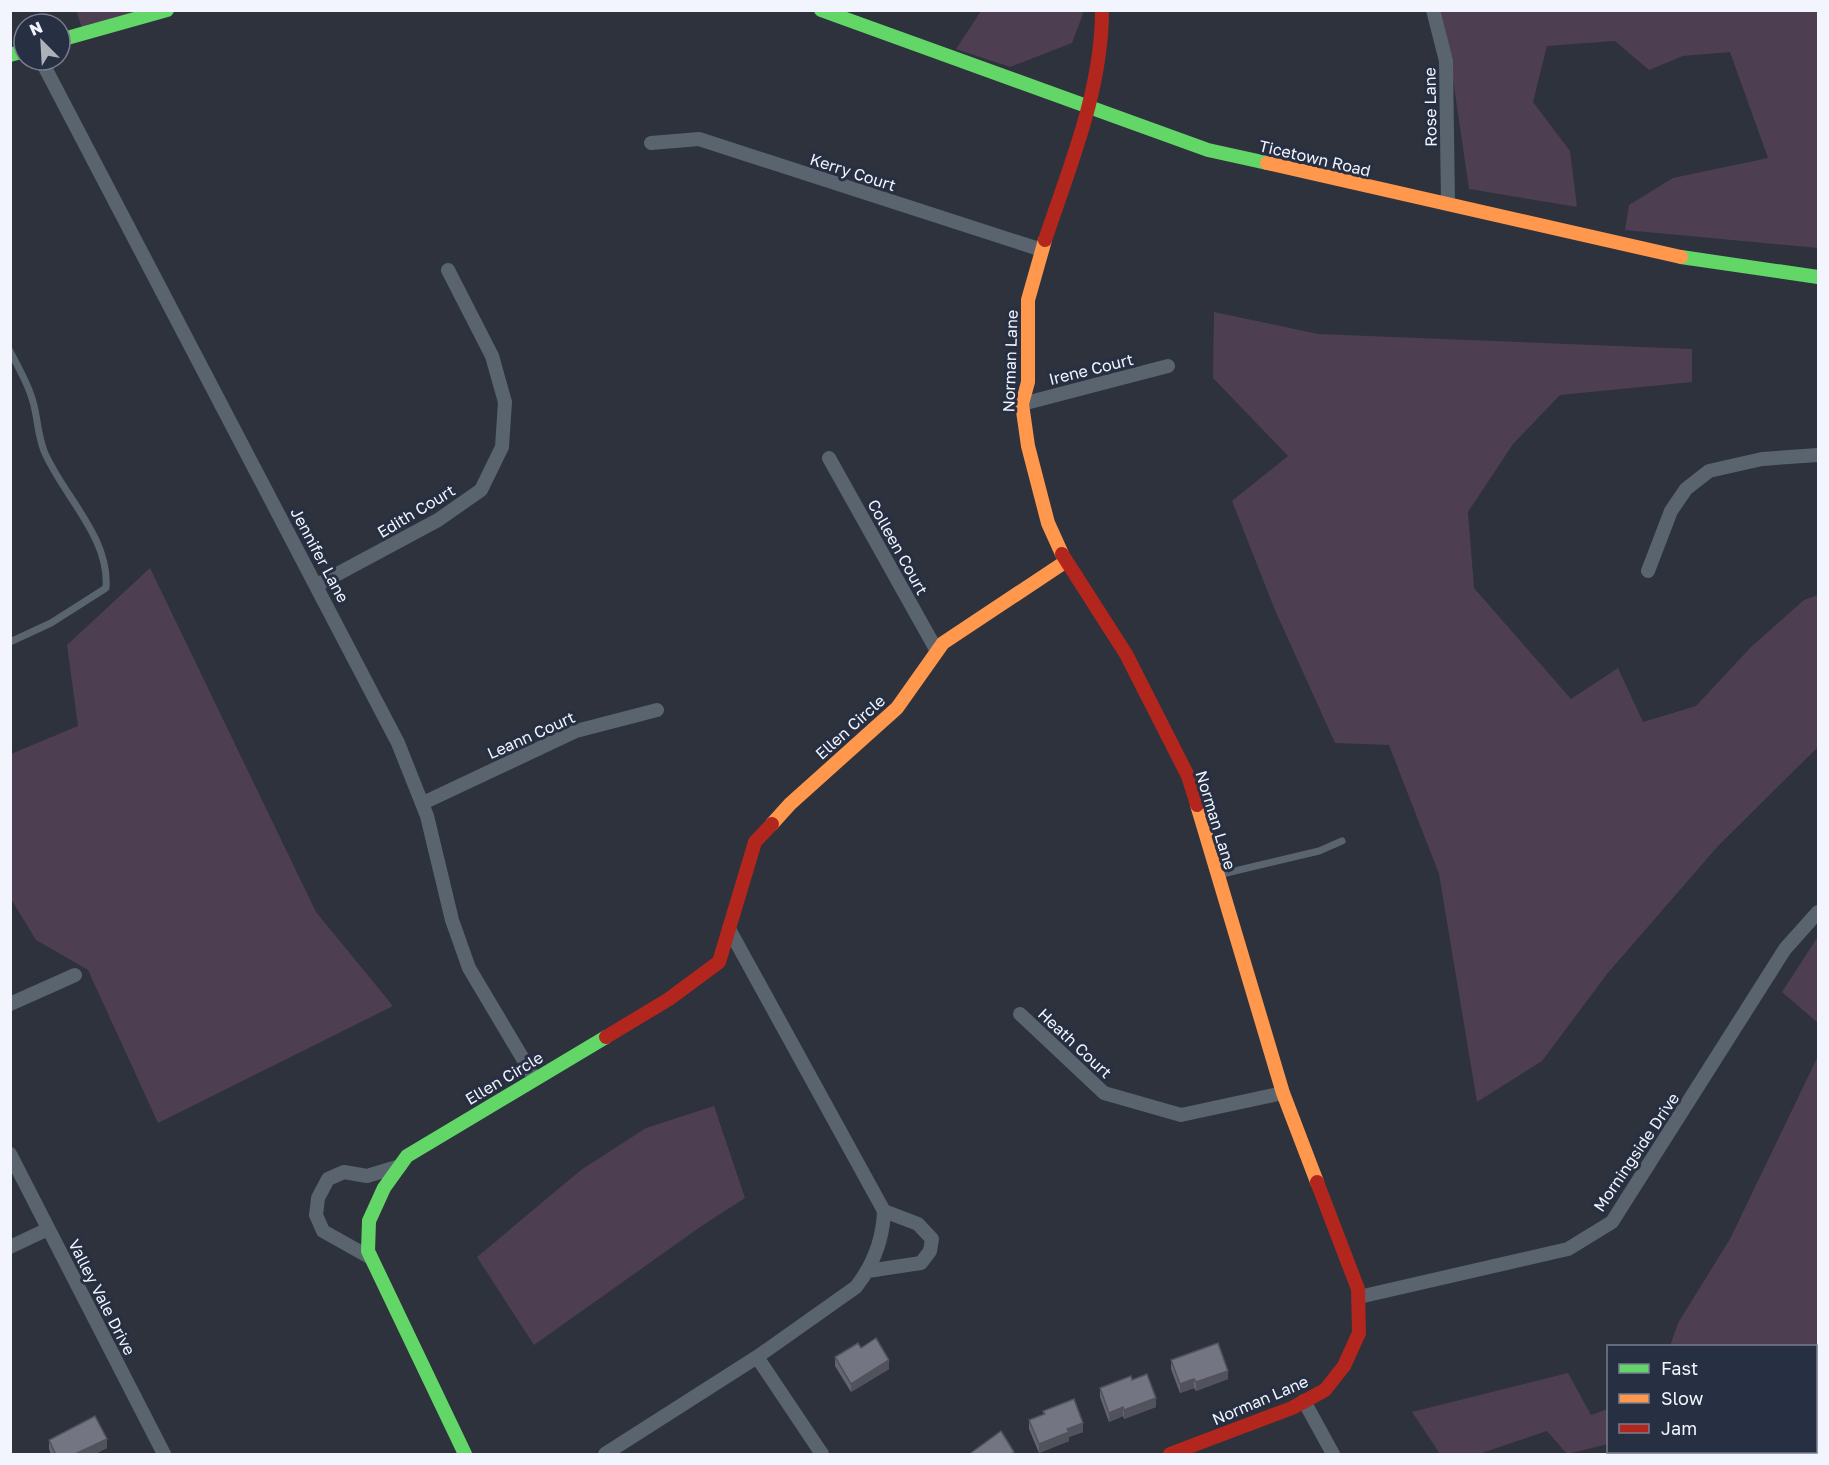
<svg xmlns="http://www.w3.org/2000/svg" width="1829" height="1465" font-family="'Golos Text',sans-serif">
	<rect width="100%" height="100%" fill="#2d323d"/>
	<path fill="#4e3e51" d="M76,10L167,11L84,34Z
		M981,11V10L1084,11L1072,43L1010,67L956,49Z
		M1439,11H1818V248L1625,230L1629,205L1673,178L1768,158L1730,52L1683,56L1649,70L1615,41L1547,46L1533,102L1570,151L1577,207L1469,189L1449,52Z
		M1214,312L1318,334L1692,349V382L1560,395L1513,444L1468,512L1474,588L1571,699L1618,668L1643,722L1696,706L1751,647L1804,600L1818,595V747L1718,846L1607,974L1542,1061L1477,1102L1439,874L1389,745L1335,743L1275,610L1232,501L1288,456L1213,378Z
		M150,568L316,912L393,1006L158,1123L88,970L36,940L11,899V754L78,726L67,645Z
		M1817,938H1818V1023L1782,992Z
		M1818,1056V1454H1659L1658,1452H1816V1346H1670L1678,1323L1730,1239Z
		M714,1106L745,1198L703,1225L534,1345L477,1257L581,1170L646,1128Z
		M1568,1373L1591,1415L1608,1409V1444L1567,1454L1547,1431L1479,1454H1440L1412,1412Z"/>
	<g fill="none" stroke-linecap="round" stroke-linejoin="round">
		<path stroke="#59646e" stroke-width="7" d="M10,351C18,367 29,385 33,402C38,419 37,432 44,451C63,496 110,537 106,588L51,623L10,642
			M1218,875L1319,851L1342,841"/>
		<path stroke="#59646e" stroke-width="14" d="M1433,10L1446,61L1448,204
			M41,60L398,743L427,816L452,920L469,968L535,1079
			M651,143L699,139L1042,250
			M1022,404L1168,366
			M829,458L937,651
			M1648,571L1671,511L1686,489L1709,471L1762,459L1818,455
			M317,585L438,520L481,490L502,447L505,402L492,356L448,270
			M423,803L576,731L657,710
			M10,1004L75,975
			M1020,1014L1104,1093L1181,1115L1283,1093
			M10,1154L164,1454
			M10,1247L48,1229
			M371,1258L323,1231L316,1215L318,1198L328,1179L344,1172L367,1176L400,1166
			M868,1271L921,1263L930,1251L932,1239L918,1224L884,1211
			M1359,1297L1568,1249L1612,1222L1785,949L1818,912
			M757,1357L822,1454
			M1304,1401L1333,1454
			M605,1454L757,1357L856,1287C873,1265 883,1239 884,1211L729,929"/>
		<path stroke="#63d668" stroke-width="14" d="M821,10L1208,150L1267,163
			M60,40L167,10
			M10,55L24,51
			M1681,257L1818,277
			M465,1454L368,1251L369,1221L384,1188L407,1156L606,1037"/>
		<path stroke="#ff974d" stroke-width="14" d="M1267,163L1681,257
			M1045,240L1028,300V382L1022,404L1028,446L1048,523L1062,554
			M1197,805L1283,1093L1317,1182
			M772,824L790,804L897,708L943,643L1065,562"/>
		<path stroke="#b3261e" stroke-width="14" d="M1045,240C1070,165 1102,90 1102,10
			M1062,554L1126,654L1188,776L1197,805
			M606,1037L669,999L719,962L755,842L772,824
			M1170,1454L1292,1408L1325,1390L1344,1366L1359,1333L1358,1289L1317,1182"/>
	</g>
	<path fill="#646570" d="M861,1348L889,1369L851,1392L835,1366V1357Z
		M1171,1360L1228,1379L1196,1391L1194,1388L1180,1393L1171,1369Z
		M1132,1380L1156,1407L1124,1419L1123,1416L1109,1422L1100,1397V1388Z
		M1043,1411L1083,1432L1069,1437V1441L1039,1453L1029,1429V1420L1043,1414Z
		M49,1440L107,1448L93,1455H51L49,1449Z"/>
	<path fill="#51525b" d="M889,1360V1369L851,1392V1384Z
		M1228,1371V1379L1196,1391V1382Z
		M1194,1379V1388L1180,1393V1384Z
		M1156,1398V1407L1124,1419V1410Z
		M1123,1407V1416L1109,1422V1413Z
		M1083,1423V1432L1069,1437V1441L1039,1453V1444L1067,1429Z
		M107,1439V1448L93,1455H73Z"/>
	<path fill="#747582" stroke="#51525b" stroke-width="1.5" d="M876,1338L889,1360L851,1384L835,1357L858,1343L861,1348Z
		M1218,1343L1228,1371L1196,1382L1194,1379L1180,1384L1171,1360Z
		M1147,1374L1156,1398L1124,1410L1123,1407L1109,1413L1100,1388L1131,1376L1132,1380Z
		M1074,1399L1083,1423L1067,1429L1069,1432L1039,1444L1029,1420L1045,1414L1043,1411Z
		M95,1416L107,1439L73,1455H56L49,1440Z
		M1001,1431L1014,1452L1010,1455H968Z"/>
	<g text-anchor="middle" stroke-width="6" stroke-linejoin="round" paint-order="stroke">
		<g font-size="16" fill="#f2f5fd" stroke="#272f43">
			<text transform="translate(1430 107) rotate(-91)" y="6">Rose Lane</text>
			<text transform="translate(1315 158) rotate(13)" y="6">Ticetown Road</text>
			<text transform="translate(853 172) rotate(18)" y="6">Kerry Court</text>
			<text transform="translate(1010 361) rotate(-88)" y="6">Norman Lane</text>
			<text transform="translate(1091 369) rotate(-14)" y="6">Irene Court</text>
			<text transform="translate(416 511) rotate(-31)" y="6">Edith Court</text>
			<text transform="translate(898 547) rotate(61)" y="6">Colleen Court</text>
			<text transform="translate(320 555) rotate(62)" y="6">Jennifer Lane</text>
			<text transform="translate(850 727) rotate(-42)" y="6">Ellen Circle</text>
			<text transform="translate(531 735) rotate(-24)" y="6">Leann Court</text>
			<text transform="translate(1216 820) rotate(73)" y="6">Norman Lane</text>
			<text transform="translate(1075 1043) rotate(43)" y="6">Heath Court</text>
			<text transform="translate(504 1078) rotate(-31)" y="6">Ellen Circle</text>
			<text transform="translate(1636 1152) rotate(-56)" y="6">Morningside Drive</text>
			<text transform="translate(102 1297) rotate(63)" y="6">Valley Vale Drive</text>
			<text transform="translate(1260 1400) rotate(-23)" y="6">Norman Lane</text>
		</g>
	</g>
	<rect width="1829" height="1465" fill="none" stroke="#f2f5fd" stroke-width="24"/>
	<rect x="1607" y="1345" width="210" height="108" fill="#272f43" stroke="#787e8d" stroke-width="1.5"/>
	<rect x="1619" y="1364" width="30" height="9" fill="#63d668" stroke="#787e8d" stroke-width="1.5"/>
	<text x="1661" y="1375" font-size="18" fill="#f2f5fd">Fast</text>
	<rect x="1619" y="1394" width="30" height="9" fill="#ff974d" stroke="#787e8d" stroke-width="1.5"/>
	<text x="1661" y="1405" font-size="18" fill="#f2f5fd">Slow</text>
	<rect x="1619" y="1424" width="30" height="9" fill="#b3261e" stroke="#787e8d" stroke-width="1.5"/>
	<text x="1661" y="1435" font-size="18" fill="#f2f5fd">Jam</text>
	<g transform="translate(42 42) rotate(336)"><circle r="28" fill="#272f43" stroke="#787e8d" stroke-width="1.5"/>
	<path d="M0-4.5L10 22L0 15L-10 22Z" fill="#adb1ba"/>
	<text y="-9" font-size="16" font-weight="bold" text-anchor="middle" fill="#f2f5fd">N</text>
	</g>
</svg>
